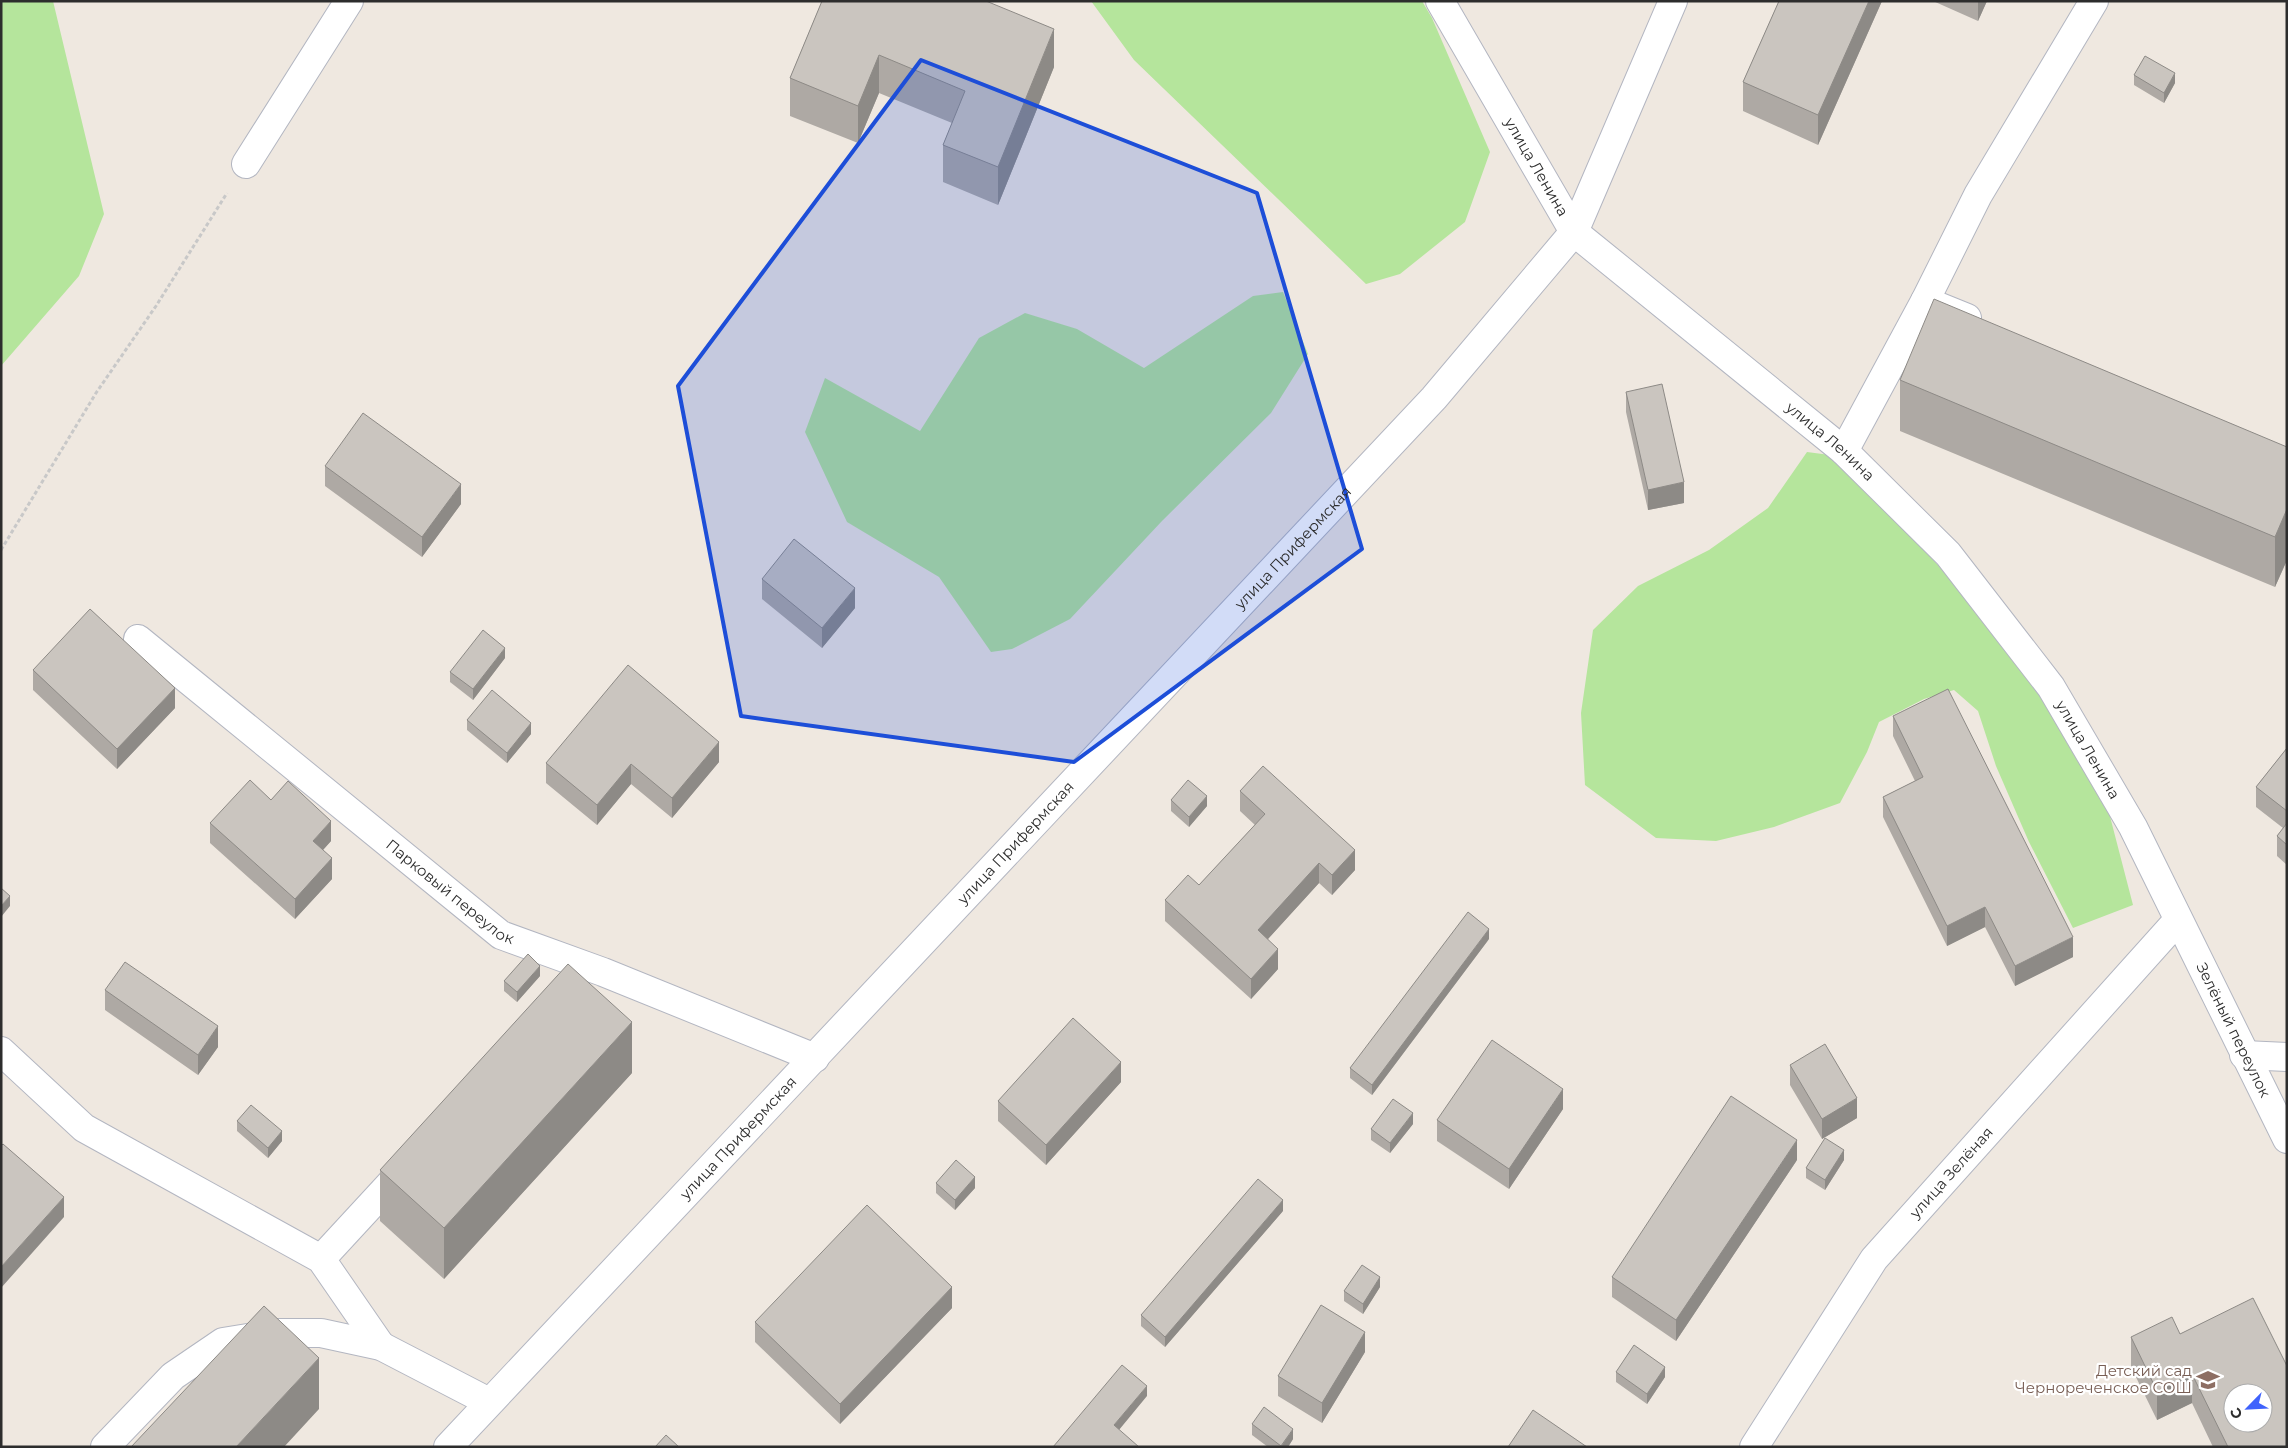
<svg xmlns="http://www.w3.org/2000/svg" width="2288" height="1448" font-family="Montserrat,sans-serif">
	<rect width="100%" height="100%" fill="#efe8e0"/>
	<path fill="#b5e59c" d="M1,1H53L104,214L79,276L1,366Z
		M1091,1H1422L1432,18L1490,152L1465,222L1400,274L1366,284L1134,60Z
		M1283,292L1308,354L1271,413L1162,521L1070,619L1012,649L991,652L939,577L847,522L805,432L825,378L920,431L979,338L1025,313L1077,329L1144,368L1253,296Z
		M1807,452L1830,455L1873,492L2007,643L2106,801L2133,905L2073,928L2029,842L1996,766L1978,711L1954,690L1924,699L1879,722L1867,752L1840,803L1774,827L1716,841L1656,838L1585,785L1581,713L1593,630L1638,586L1709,550L1768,508Z"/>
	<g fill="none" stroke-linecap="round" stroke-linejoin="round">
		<defs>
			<g id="minor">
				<path id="s1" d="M1440,1L1574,232L1844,451L1948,554L2051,687L2133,827L2287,1139"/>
				<path d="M246,164L349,1"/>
				<path d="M1925,301L1978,195L2094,1"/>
				<path d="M1844,451L1925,301L1967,318"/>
				<path id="s2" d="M138,639L501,935L603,972L815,1058"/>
				<path d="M1,1051L84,1128L321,1259L381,1346"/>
				<path d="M2244,1055L2287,1057"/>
				<path d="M321,1259L405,1168"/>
				<path d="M105,1447L173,1376L223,1342L279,1333H321L381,1346L489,1402"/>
				<path id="s3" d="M448,1447L1434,398L1574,232L1673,1"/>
				<path id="s4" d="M1754,1447L1874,1259L2178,920"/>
			</g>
		</defs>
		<use href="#minor" stroke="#b3b6c1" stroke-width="30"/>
		<path stroke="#c8c8c8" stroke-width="3" stroke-dasharray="4 2.5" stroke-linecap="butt" d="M1,550L96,393L156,306L227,193"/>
		<use href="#minor" stroke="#fff" stroke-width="28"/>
	</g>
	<path fill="#aea9a4" d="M822,1L1054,67L998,205L943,182V145L952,123L879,93L858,143L790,116V78Z
		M1779,1H1882L1818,145L1743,111V82Z
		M1933,1H1987L1978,21Z
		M2134,75L2175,83L2164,103L2134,85Z
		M1900,380L2287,447V560L2275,587L1900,431Z
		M1626,392L1684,503L1648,510L1626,412Z
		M325,466L461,504L422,557L325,486Z
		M762,579L855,608L822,648L762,599Z
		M505,658L473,700L450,682V672Z
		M33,670L175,708L117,769L33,690Z
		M1893,716L2073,957L2015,986L1985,927L1947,946L1883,817V797L1915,781L1893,736Z
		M467,720L531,734L507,763L467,730Z
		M2287,748V865L2277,856V836L2283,828L2256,807V787Z
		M719,762L672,818L631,784L597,825L546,783V763Z
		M1240,791L1355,870L1332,895L1319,883L1268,939L1278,969L1251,999L1165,921V900L1199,885L1255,825L1240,811Z
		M1171,800L1207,806L1189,827L1171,811Z
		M210,823L331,841L323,850L332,879L295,919L210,843Z
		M1489,939L1372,1095L1350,1078V1068Z
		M540,976L517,1002L504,991V981Z
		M105,990L218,1047L198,1075L105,1010Z
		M1790,1065L1857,1118L1822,1139L1790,1085Z
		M632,1073L444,1279L380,1221V1170Z
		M1121,1082L1046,1165L998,1121V1101Z
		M1563,1109L1509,1189L1437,1141V1120Z
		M237,1121L282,1141L268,1158L237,1131Z
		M1413,1124L1390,1153L1371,1140V1129Z
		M1797,1160L1676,1341L1612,1297V1277Z
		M1844,1160L1825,1190L1806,1178V1168Z
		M936,1183L975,1188L955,1210L936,1193Z
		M1283,1211L1165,1347L1141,1326V1315Z
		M1380,1287L1363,1314L1344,1301V1291Z
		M952,1308L840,1424L755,1342V1322Z
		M2180,1334L2287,1447H2213L2192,1403L2157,1420L2131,1367V1337Z
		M1365,1352L1322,1423L1278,1396V1376Z
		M1616,1372L1665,1377L1647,1404L1616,1382Z
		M1252,1424L1293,1439L1288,1447H1268L1252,1435Z"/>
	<path fill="#8d8a86" d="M1869,1H1882L1818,145V115Z
		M1978,1H1987L1978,21Z
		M1054,29V67L998,205V167Z
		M879,55V93L858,143V106Z
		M2175,73V83L2164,103V93Z
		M1684,482V503L1648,510V490Z
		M461,484V504L422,557V537Z
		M2287,509V560L2275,587V537Z
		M855,588V608L822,648V628Z
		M505,648V658L473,700V689Z
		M175,688V708L117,769V749Z
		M531,723V734L507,763V753Z
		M719,742V762L672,818V798Z
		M631,764V784L597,825V805Z
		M1207,796V806L1189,827V817Z
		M331,821V841L313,861V841Z
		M1355,850V870L1332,895V875Z
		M332,858V879L295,919V899Z
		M1319,863V883L1258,950V930Z
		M10,896V906L1,917V906Z
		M1985,907V927L1947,946V926Z
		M1489,929V939L1372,1095V1085Z
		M2073,937V957L2015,986V966Z
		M1278,949V969L1251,999V979Z
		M540,966V976L517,1002V992Z
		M632,1022V1073L444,1279V1228Z
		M218,1026V1047L198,1075V1055Z
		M1121,1062V1082L1046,1165V1145Z
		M1563,1089V1109L1509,1189V1169Z
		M1857,1098V1118L1822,1139V1119Z
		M1413,1113V1124L1390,1153V1143Z
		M282,1131V1141L268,1158V1148Z
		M1797,1140V1160L1676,1341V1320Z
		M1844,1150V1160L1825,1190V1180Z
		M975,1177V1188L955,1210V1200Z
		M64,1197V1217L1,1288V1267Z
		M1283,1200V1211L1165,1347V1337Z
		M1380,1277V1287L1363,1314V1304Z
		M952,1287V1308L840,1424V1404Z
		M1365,1332V1352L1322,1423V1403Z
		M319,1358V1409L284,1447H236Z
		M1665,1367V1377L1647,1404V1394Z
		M2192,1374V1403L2157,1420V1391Z
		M1147,1386V1396L1114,1436V1425Z
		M1293,1429V1439L1288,1447H1281Z"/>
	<path fill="#cac5bf" stroke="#8d8a86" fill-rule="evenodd" d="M822,1H986L1054,29L998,167L943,145L965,91L879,55L858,106L790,78Z
		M1779,1H1869L1818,115L1743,82Z
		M2145,56L2175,73L2164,93L2134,75Z
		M1934,299L2287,447V509L2275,537L1900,380Z
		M1662,384L1684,482L1648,490L1626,392Z
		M363,413L461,484L422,537L325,466Z
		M794,539L855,588L822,628L762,579Z
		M90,609L175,688L117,749L33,670Z
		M483,630L505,648L473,689L450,672Z
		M628,665L719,742L672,798L631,764L597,805L546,763Z
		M1948,689L2073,937L2015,966L1985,907L1947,926L1883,797L1923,777L1893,716Z
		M492,690L531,723L507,753L467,720Z
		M2287,748V811L2256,787Z
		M1263,766L1355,850L1332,875L1319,863L1258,930L1278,949L1251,979L1165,900L1188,875L1199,885L1265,814L1240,791Z
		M250,780L271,800L288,781L331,821L313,841L332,858L295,899L210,823Z
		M1188,780L1207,796L1189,817L1171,800Z
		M2287,823V845L2277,836Z
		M1,888L10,896L1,906Z
		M1468,912L1489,929L1372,1085L1350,1068Z
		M528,954L540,966L517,992L504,981Z
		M125,962L218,1026L198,1055L105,990Z
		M568,964L632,1022L444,1228L380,1170Z
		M1073,1018L1121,1062L1046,1145L998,1101Z
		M1492,1040L1563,1089L1509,1169L1437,1120Z
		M1825,1044L1857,1098L1822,1119L1790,1065Z
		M1731,1096L1797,1140L1676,1320L1612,1277Z
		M1393,1099L1413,1113L1390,1143L1371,1129Z
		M251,1105L282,1131L268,1148L237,1121Z
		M1825,1138L1844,1150L1825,1180L1806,1168Z
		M3,1144L64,1197L1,1267V1146Z
		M956,1160L975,1177L955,1200L936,1183Z
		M1258,1179L1283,1200L1165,1337L1141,1315Z
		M867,1205L952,1287L840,1404L755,1322Z
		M1362,1265L1380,1277L1363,1304L1344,1291Z
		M2253,1298L2287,1366V1447H2228L2192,1374L2157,1391L2131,1337L2172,1317L2180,1334ZM2233,1393H2263V1423H2233Z
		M1321,1305L1365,1332L1322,1403L1278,1376Z
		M264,1306L319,1358L236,1447H131Z
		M1634,1345L1665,1367L1647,1394L1616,1372Z
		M1122,1365L1147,1386L1114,1425L1139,1447H1053Z
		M1264,1407L1293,1429L1281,1446L1252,1424Z
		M1533,1410L1587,1447H1508Z
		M666,1435L679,1447H655Z"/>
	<path fill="#1d4ed8" fill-opacity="0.2" stroke="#1d4ed8" stroke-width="4" stroke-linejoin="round" d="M921,60L1257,193L1362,549L1074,762L741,716L678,386Z"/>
	<defs>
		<symbol id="school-bare" viewBox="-9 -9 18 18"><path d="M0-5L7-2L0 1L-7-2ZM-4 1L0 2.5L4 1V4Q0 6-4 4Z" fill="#8d6e63" stroke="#fff" stroke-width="2.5" paint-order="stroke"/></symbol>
	</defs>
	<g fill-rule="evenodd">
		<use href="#school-bare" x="2192" y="1364" width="32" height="32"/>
	</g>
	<g text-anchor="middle" stroke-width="4.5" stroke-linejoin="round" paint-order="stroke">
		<g font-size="15" fill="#2d2d2d" stroke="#fff">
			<text dy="5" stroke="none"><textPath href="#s1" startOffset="192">улица Ленина</textPath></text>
			<text dy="5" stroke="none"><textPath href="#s1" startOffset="598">улица Ленина</textPath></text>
			<text dy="5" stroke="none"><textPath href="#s3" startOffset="1234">улица Прифермская</textPath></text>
			<text dy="5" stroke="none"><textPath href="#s1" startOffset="1002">улица Ленина</textPath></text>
			<text dy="5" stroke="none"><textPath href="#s3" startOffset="829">улица Прифермская</textPath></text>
			<text dy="5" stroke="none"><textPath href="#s2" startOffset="402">Парковый переулок</textPath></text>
			<text dy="5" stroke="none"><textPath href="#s1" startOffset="1318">Зелёный переулок</textPath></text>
			<text dy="5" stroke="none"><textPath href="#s3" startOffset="424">улица Прифермская</textPath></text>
			<text dy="5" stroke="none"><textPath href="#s4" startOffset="339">улица Зелёная</textPath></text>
		</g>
		<g font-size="15" fill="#785e54" stroke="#fff" text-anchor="end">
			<text x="2192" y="1376">Детский сад<tspan x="2192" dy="17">Чернореченское СОШ</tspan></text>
		</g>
	</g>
	<rect width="2288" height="1448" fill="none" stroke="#2d2d2d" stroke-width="5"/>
	<g transform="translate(2248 1408) rotate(246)"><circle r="24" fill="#ffffff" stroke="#ababab"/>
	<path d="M0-4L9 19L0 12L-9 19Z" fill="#3f62fc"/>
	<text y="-8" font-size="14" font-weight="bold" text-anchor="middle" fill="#2d2d2d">С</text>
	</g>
</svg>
